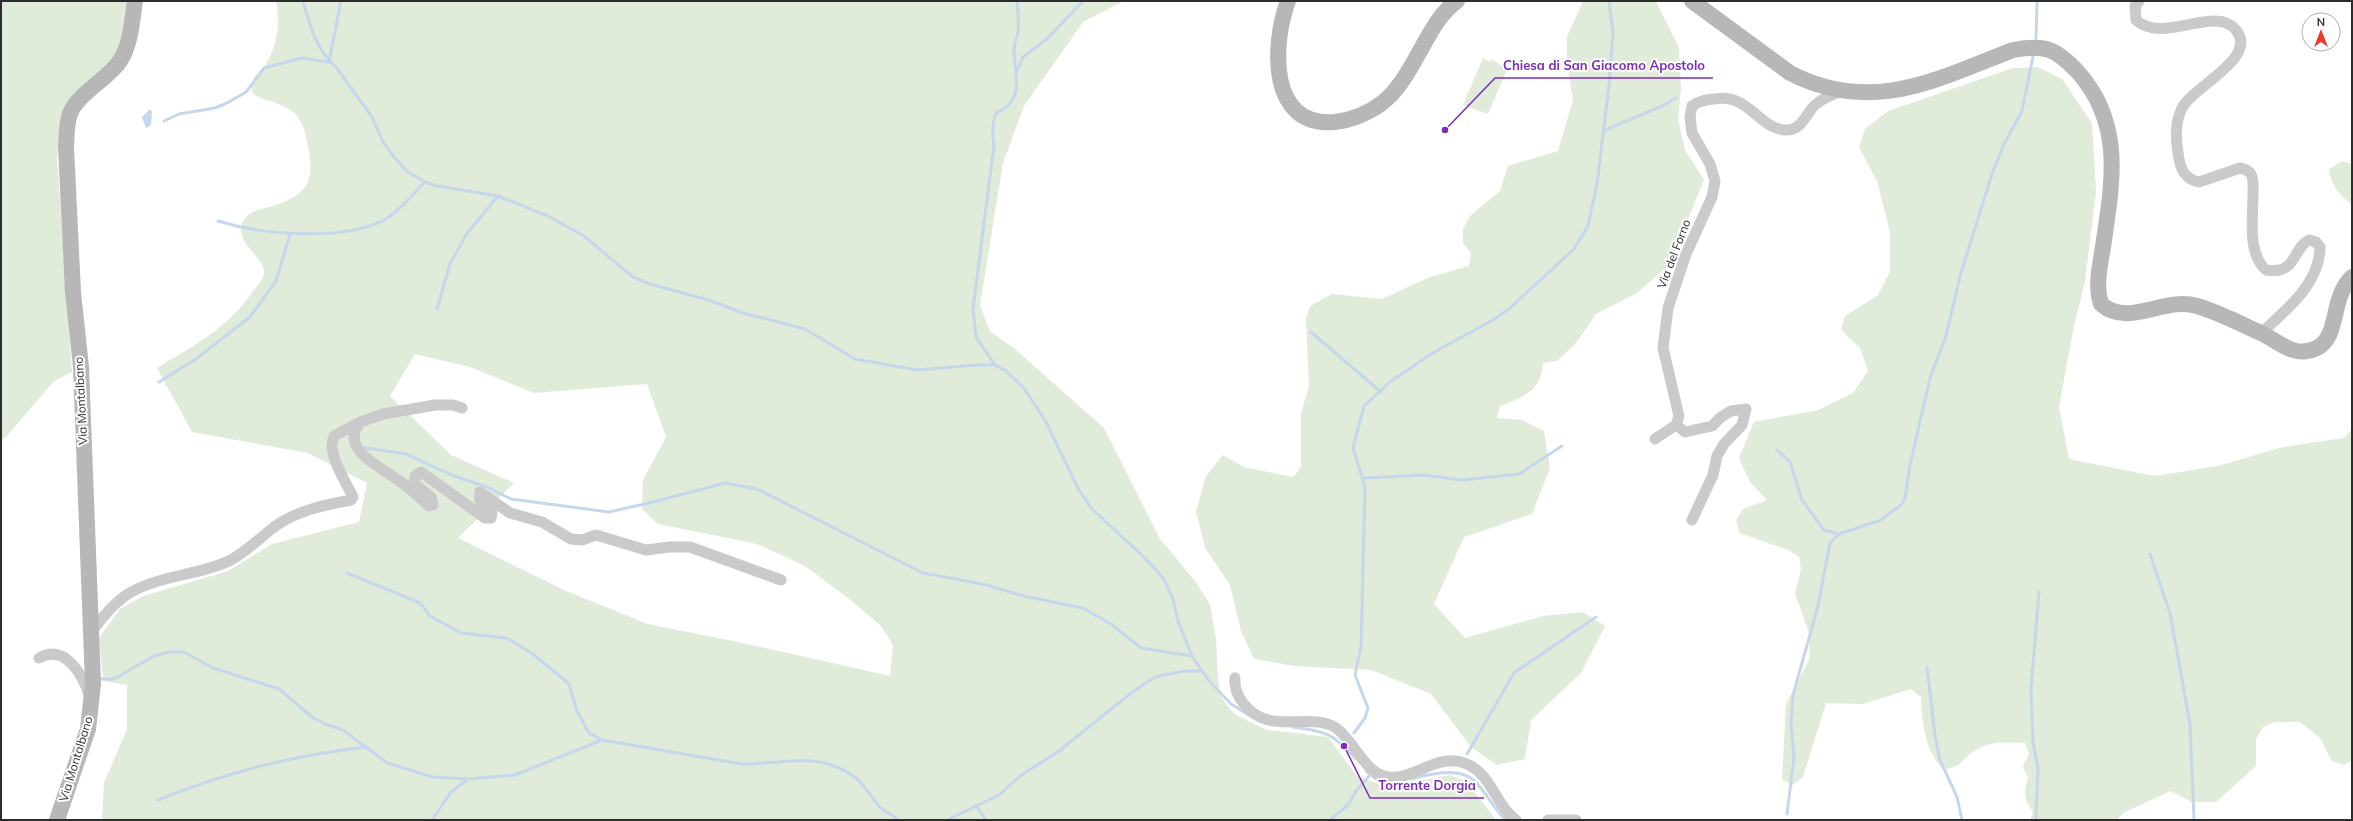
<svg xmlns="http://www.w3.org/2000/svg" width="2353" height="821" font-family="Mulish,sans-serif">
	<rect width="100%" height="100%" fill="#fff"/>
	<path fill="#e0ebda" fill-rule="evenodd" d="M1,1H129L121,41L115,56L60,132L57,157L72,372L54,381L6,437L1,440Z
		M276,1H1124L1083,22L1024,106L1003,163L980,305L990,331L1016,350L1104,428L1160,539L1195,581L1210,604L1216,639L1218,679L1221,697L1234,714L1267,730L1328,737L1357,776L1382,785L1404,784L1450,775L1467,782L1496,820H102L104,783L127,729V685L103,681L99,638L120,609L143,596L228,571L272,544L359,522L367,483L308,453L192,432L157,368C196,344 227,329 254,290C258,284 266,277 264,269C260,254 234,242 243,221C248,212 257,210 266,208C316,194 315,177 305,132C296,94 252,107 251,87C251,79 259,73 264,67C277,48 281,23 276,1ZM415,354L470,367L534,393L647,384L666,437L643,480L642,509L658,524L757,544L805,566L848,598L881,626L893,645L890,676L738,642L648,624L566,591L458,538L514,483L451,455L390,396Z
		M1583,1H1656L1679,48L1681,89L1678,119L1685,150L1704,180L1669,265L1637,293L1596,314L1576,343L1557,361L1543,363C1541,392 1523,397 1500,406L1497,418L1522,420L1544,431L1550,468L1532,514L1464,537L1434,604L1465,638L1543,616L1583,612L1605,626L1581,673L1531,720L1525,759L1497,765L1471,747L1431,694L1371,670L1294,666L1254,659L1241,631L1230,585L1205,548L1196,511L1206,476L1223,455L1244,467L1293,477L1301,467V413L1309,387L1306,319L1310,306L1332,294L1382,299L1430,277L1469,266L1471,253L1463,243V229L1470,216L1500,191L1508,166L1558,151L1573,100L1567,63V37Z
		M1483,58L1490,62L1492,59L1507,70L1488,114L1463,105Z
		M2038,67L2062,79L2092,123L2096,192L2085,281L2073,331L2059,407L2069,459L2154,476L2218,466L2283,447L2344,438L2352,429V760L2344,765L2332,761L2320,738L2300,722H2275L2263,727L2256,739V766L2216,802H2192L2171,791L2123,813L2117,820H2030L2033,812C2024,800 2023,792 2028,778L2023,766L2029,754L2025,743C2008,742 1991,741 1976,750C1961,758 1963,768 1943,769C1925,751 1922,722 1921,697L1911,689L1862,704L1826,703L1803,777L1793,785L1782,779L1786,704L1809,660L1810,635L1795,594L1801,569L1799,557L1788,550L1740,533L1736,521L1743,509L1767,500L1750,482L1739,458L1754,422L1818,410L1853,393L1868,371L1860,348L1841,330L1845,316L1878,295L1890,272V232L1877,181L1859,147L1865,129L1888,111L2013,68Z
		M2342,161L2352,164V204C2340,197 2330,183 2329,169Z"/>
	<path fill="#c6d7eb" d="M150,109L152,112L151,125L146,128L142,117Z"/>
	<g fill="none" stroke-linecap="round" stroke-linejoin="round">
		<path stroke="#c6d7eb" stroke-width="3" d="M303,1C309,23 317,52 336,67L372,117L383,142L395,158L408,172L425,182L437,186L498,196L548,216L584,236L633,277L650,284L709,300L743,313L805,329L855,359L917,370L976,365H995L1006,371L1023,387L1045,420L1079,490L1092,509L1145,558L1164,579L1173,599L1178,621L1192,656L1209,681L1231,704L1249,715
			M2036,39L2037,3
			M329,62L341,1
			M1017,71L1023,57L1047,39L1083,1
			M164,121L179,114L215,108L227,103L246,92L264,68L302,58L329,62
			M1605,130L1662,106L1676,98
			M218,221C262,235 340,241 382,221C396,215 414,193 425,182
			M437,309L450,264L466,235L498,196
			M1311,332L1381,392
			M995,365L976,337L973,309L994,145C992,134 992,124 996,113C1027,100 1014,74 1014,48C1014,42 1018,37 1018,32C1019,22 1018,11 1017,1
			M159,382L196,359L250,317L276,281L290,234
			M360,447L406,454L454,476L487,487L511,499L609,512L653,502L725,483L757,489L923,573L987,585L1019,595L1083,608L1111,624L1141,648L1192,656
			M1777,450L1790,462L1802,500L1824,530L1839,534
			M1363,478L1423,475L1462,480L1519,474L1562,446
			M2150,554L2170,613L2190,724L2194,820
			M347,573L420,603L430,616L461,633L507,638L533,654L569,684L577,711L589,733L602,740L742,764C784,765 820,749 857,779C867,788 872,799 881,808C886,813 893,814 898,820
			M1927,667L1935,736L1940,760L1957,797L1962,820
			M97,679H114L154,656L169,652H184L213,668L279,689L312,717L325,724L343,730L387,763L433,777L468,779L515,775L602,740
			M1293,727C1328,732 1332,733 1356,759
			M1354,733L1365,718L1368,708L1355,675L1361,646L1365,487L1353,448L1364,406L1390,382L1431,354L1493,320L1510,308L1574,249L1588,226L1597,184L1609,86L1613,34L1609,1
			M1467,754L1514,673L1596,617
			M1366,771L1376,779L1382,780
			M1411,779C1428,774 1457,767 1472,779C1486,790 1493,809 1506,820
			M158,800C224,773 295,755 367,747
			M976,805L986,820
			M1787,814L1794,758L1791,723L1793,695L1818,606L1830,543L1839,534L1881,520L1901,505L1905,498L1910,465L1930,378L1946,336L1961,273L1992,174L2004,144L2022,111L2033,56
			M432,820L451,792L468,779
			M947,820L999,795L1020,776L1059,751L1135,690L1155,677L1184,671H1202
			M1330,820L1349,804L1356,791L1370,775
			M2036,820L2038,768L2033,742L2031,689L2039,592"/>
		<path stroke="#cacaca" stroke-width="11" d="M2139,1L2135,6L2136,20C2163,45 2215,4 2236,30C2259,58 2192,87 2182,108C2174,124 2176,142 2179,159C2181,171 2186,179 2199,182L2240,168C2245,169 2248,170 2251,174C2254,179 2253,189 2253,195C2253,218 2247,253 2266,270C2297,275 2292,249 2309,240L2316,242L2320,247C2320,284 2285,311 2261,333
			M360,422C339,450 380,466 398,480C409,487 419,497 429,506L433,505L431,497L415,484V476L421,472L485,518H491L492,513L480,500V492L510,513L542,522L571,539L582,540L596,535L646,550L670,547H690L781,580
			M1676,425L1685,432L1712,426L1721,417L1731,411L1746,409L1742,425L1724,444L1717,456L1713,475L1692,520
			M1655,439L1676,425L1679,416L1663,348L1668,308L1686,254L1712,197L1715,181L1710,164L1692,133L1690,117L1692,106C1699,101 1705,100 1714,99C1751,93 1758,130 1787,130C1803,129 1806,113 1815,105C1823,98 1833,94 1843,91
			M91,633C118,594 136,585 182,575C199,571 215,568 231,560C247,551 260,538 274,527C296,511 324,505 351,500L353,497C346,482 326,453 334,436L360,422L383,414L435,405H453L462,408
			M39,658C66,643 84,677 90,698
			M1235,678C1234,688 1237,695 1243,703C1268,737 1311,711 1336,728C1355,741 1364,774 1389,777C1415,780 1439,751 1467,764C1492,775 1496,806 1516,820
			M1548,820H1576"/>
		<path stroke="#b7b7b7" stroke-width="16" d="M1288,1C1272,44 1268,128 1335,122C1351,120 1369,113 1382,103C1414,79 1427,21 1457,1
			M1692,1L1790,73C1872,115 1935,80 2013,50C2044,44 2055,48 2077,71C2125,124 2112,184 2103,247C2100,266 2095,286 2101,304C2128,328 2165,296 2197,306C2218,312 2241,324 2261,333C2272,338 2282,347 2293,350C2300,353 2311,351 2317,348C2340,336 2330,298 2352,277
			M57,820L88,729L93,684L81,367L73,292L66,147C67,137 66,124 70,114C77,94 108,79 120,61C131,44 132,20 135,1"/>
	</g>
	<g text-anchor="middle" stroke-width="4" stroke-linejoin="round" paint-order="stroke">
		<g font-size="12" fill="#2d2d2d" stroke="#fff">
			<text transform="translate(1674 254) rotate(-69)" y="4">Via del Forno</text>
			<text transform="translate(81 401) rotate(-93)" y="4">Via Montalbano</text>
			<text transform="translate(76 759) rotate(-73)" y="4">Via Montalbano</text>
		</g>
	</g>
	<path fill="none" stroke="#7b2cbf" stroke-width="1.5" d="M1445 130L1495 78H1713M1344 746L1370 798H1484"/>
	<g fill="#7b2cbf" stroke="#fff" stroke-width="1.5">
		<circle cx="1445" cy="130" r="4"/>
		<circle cx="1344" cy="746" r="4"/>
	</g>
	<g font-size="13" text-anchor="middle" font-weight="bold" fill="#7b2cbf" stroke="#fff" stroke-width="4" stroke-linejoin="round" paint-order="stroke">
		<text x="1604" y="70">Chiesa di San Giacomo Apostolo</text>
		<text x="1427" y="790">Torrente Dorgia</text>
	</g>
	<rect width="2353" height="821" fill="none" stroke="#2d2d2d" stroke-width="4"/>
	<g transform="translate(2321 32)"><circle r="19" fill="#ffffff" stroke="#ababab"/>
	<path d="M0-3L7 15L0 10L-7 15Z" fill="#e63b2d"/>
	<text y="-6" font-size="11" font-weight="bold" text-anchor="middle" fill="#2d2d2d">N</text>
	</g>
</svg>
